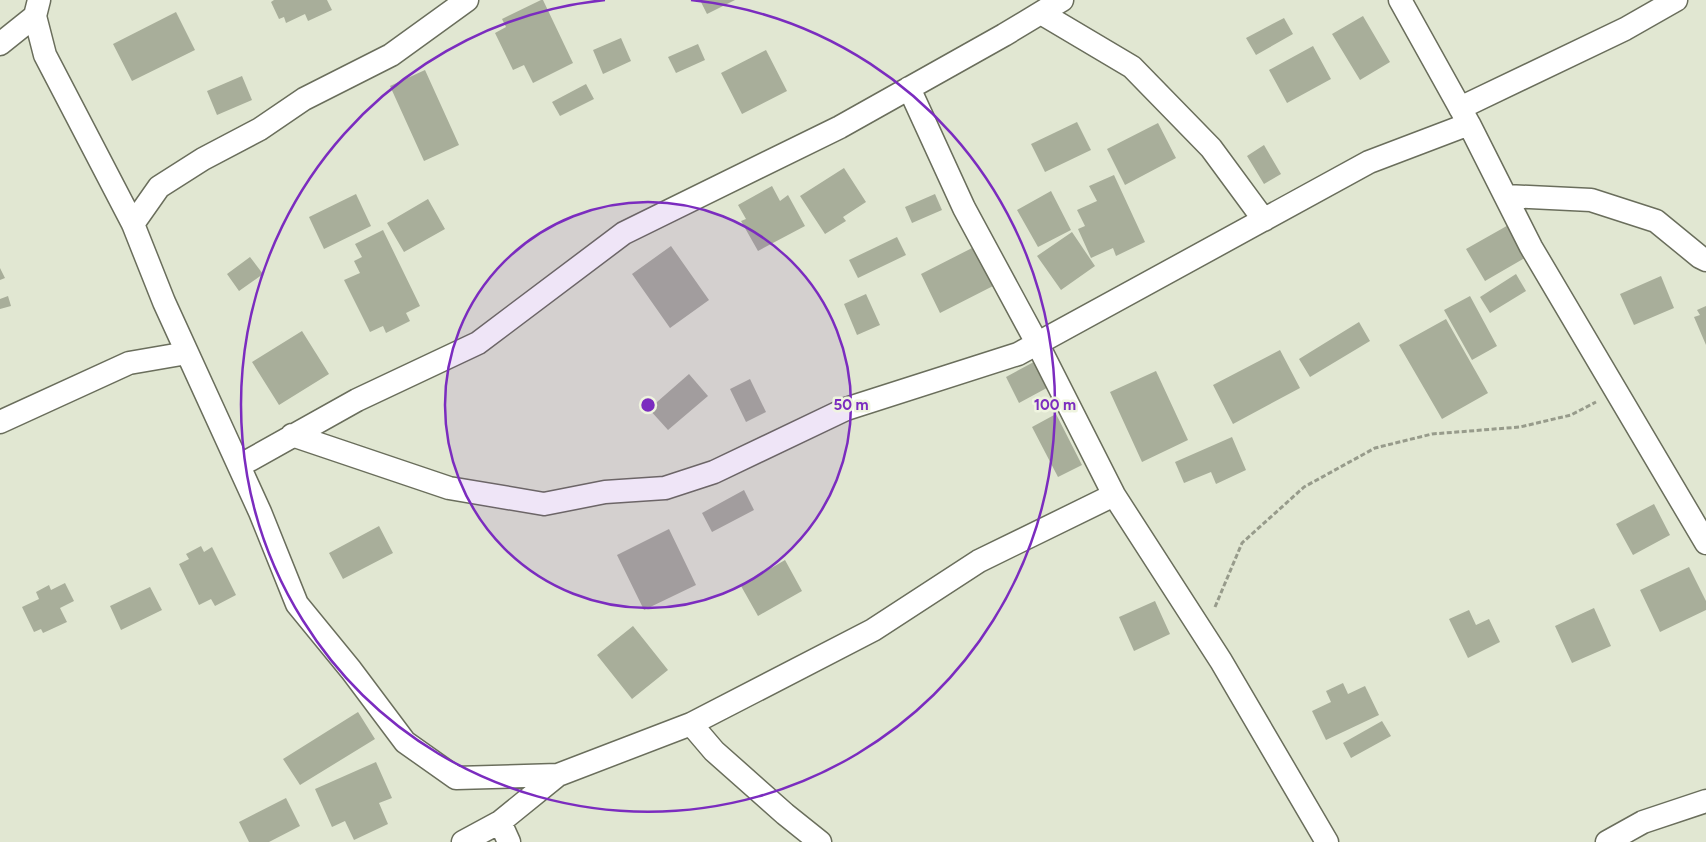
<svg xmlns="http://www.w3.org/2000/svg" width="1706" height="842" font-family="Figtree,sans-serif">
	<rect width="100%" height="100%" fill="#e1e7d2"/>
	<path fill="#a8ae9a" d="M274,0H327L332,10L308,21L305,14L286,23L284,17L279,19L271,2Z
		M541,0H543L573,63L533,83L524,65L513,70L495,33L506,27L502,19Z
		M700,0H735L707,14Z
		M176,12L195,50L132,81L113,44Z
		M1363,16L1390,62L1360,80L1332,34Z
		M1284,18L1293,34L1256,55L1246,38Z
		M621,38L631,61L603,74L593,50Z
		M698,44L705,60L676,73L668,57Z
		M1313,46L1331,79L1287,103L1269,70Z
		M766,50L787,91L742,114L721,73Z
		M425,70L459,145L424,161L390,86Z
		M242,76L252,100L217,115L207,91Z
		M586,84L594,99L560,116L552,102Z
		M1077,122L1091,150L1045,172L1031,144Z
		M1158,123L1176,158L1125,185L1107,149Z
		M1264,145L1281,174L1264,184L1247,156Z
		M844,168L866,202L843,217L846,221L825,234L800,196Z
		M1114,175L1145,242L1116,256L1113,248L1091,258L1078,229L1085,226L1077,210L1097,201L1089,186Z
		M772,186L780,201L788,195L805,226L758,251L741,221L746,219L738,205Z
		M1051,191L1071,230L1038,247L1017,210Z
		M356,194L371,226L324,249L309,217Z
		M935,194L942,210L912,223L905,207Z
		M428,199L445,229L404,252L387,223Z
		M1512,223L1530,255L1485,281L1466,249Z
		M383,230L420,306L406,313L410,321L386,333L383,326L370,332L344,280L360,273L354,261L362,257L355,244Z
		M1072,232L1095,266L1061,290L1037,256Z
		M897,237L906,255L858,278L849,260Z
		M671,246L709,300L670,328L632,274Z
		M976,246L995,285L940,313L921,274Z
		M250,257L263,274L239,291L227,274Z
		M0,268L5,278L0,280Z
		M1516,274L1526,291L1490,313L1480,297Z
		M1661,276L1674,308L1634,325L1620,294Z
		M866,294L880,325L857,335L844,304Z
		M8,296L11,306L0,309V299Z
		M1470,296L1497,346L1472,360L1444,310Z
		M1706,306V345L1694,317L1700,315L1697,310Z
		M1446,319L1488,393L1442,419L1399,345Z
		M1359,322L1370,341L1310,377L1299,359Z
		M302,331L329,374L279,405L252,362Z
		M1280,350L1300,388L1233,424L1213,385Z
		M1043,357L1056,383L1019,403L1006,377Z
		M1156,371L1188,440L1142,462L1110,392Z
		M689,374L708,396L668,430L649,409Z
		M750,379L766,412L746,422L730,389Z
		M1056,414L1082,465L1058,477L1032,427Z
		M1232,437L1246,470L1216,484L1211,472L1184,483L1175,462Z
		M744,490L754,510L712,532L702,513Z
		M1654,504L1670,535L1633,555L1616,524Z
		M379,526L393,553L343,579L329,553Z
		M669,529L696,585L644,610L617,555Z
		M201,546L204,552L212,547L236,595L215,606L211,599L199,605L179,564L189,559L186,554Z
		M785,560L802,591L758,616L741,586Z
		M1689,567L1706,601V610L1660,632L1640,590Z
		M65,583L74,601L60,608L67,622L43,633L41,629L34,632L22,607L39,599L36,592L49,585L51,590Z
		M150,587L162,610L121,630L110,606Z
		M1155,601L1170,634L1134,651L1119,617Z
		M1594,608L1611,646L1572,663L1555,626Z
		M1469,610L1476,625L1489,619L1500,642L1468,658L1449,619Z
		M633,626L668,670L632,699L597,655Z
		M1343,683L1348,694L1365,686L1379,715L1326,740L1312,711L1331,702L1326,691Z
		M358,712L375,739L300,785L283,759Z
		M1382,721L1391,736L1351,758L1343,743Z
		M376,762L392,798L379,803L388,824L354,840L345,821L332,827L315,789Z
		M286,798L300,826L269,842H249L239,822Z"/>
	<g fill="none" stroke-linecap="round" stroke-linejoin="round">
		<defs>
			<path id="street" d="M39,0L35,16L45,55L133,224L164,302L260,512L297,604L351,670L405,742L456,778L558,775L691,724L873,630L979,561L1114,495
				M1400,0L1469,124L1531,247L1706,543
				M1041,13L1132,67L1211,148L1264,220
				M0,44L35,16
				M909,88L964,208L1037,343L1114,495L1221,661L1327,842
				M1460,108L1625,29L1676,0
				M1506,196L1591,200L1656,221L1700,257L1706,260
				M133,224L159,187L203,159L260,129L304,99L391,55L467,0
				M0,422L129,363L187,353
				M292,435L449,488L544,504L605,492L665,488L714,472L846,409L1018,354L1369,162L1469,124
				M239,466L357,400L478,343L624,233L840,127L1004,35L1062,0
				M691,724L714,751L785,814L820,842
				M500,822L509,842
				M463,842L500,822L558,775
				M1607,842L1643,822L1706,801"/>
		</defs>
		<use href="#street" stroke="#6a6e5c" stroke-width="25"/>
		<path stroke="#979b8b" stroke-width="3" stroke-dasharray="5 2.5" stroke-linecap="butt" d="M1215,607L1242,543L1304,487L1375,448L1432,434L1520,427L1571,415L1596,402"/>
		<use href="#street" stroke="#fff" stroke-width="22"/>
	</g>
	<circle cx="648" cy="405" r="203" fill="#7b2cbf" fill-opacity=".12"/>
	<g fill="none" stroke="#7b2cbf" stroke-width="2.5">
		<circle cx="648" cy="405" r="203"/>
		<path d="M691 0A407 407 0 1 1 605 0"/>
	</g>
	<circle cx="648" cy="405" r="8" fill="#7b2cbf" stroke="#eff4df" stroke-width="2.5"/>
	<g font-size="15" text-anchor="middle" font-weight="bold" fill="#7b2cbf" stroke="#eff4df" stroke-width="5" stroke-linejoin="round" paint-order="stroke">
		<text x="851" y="410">50 m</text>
		<text x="1055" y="410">100 m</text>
	</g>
</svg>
